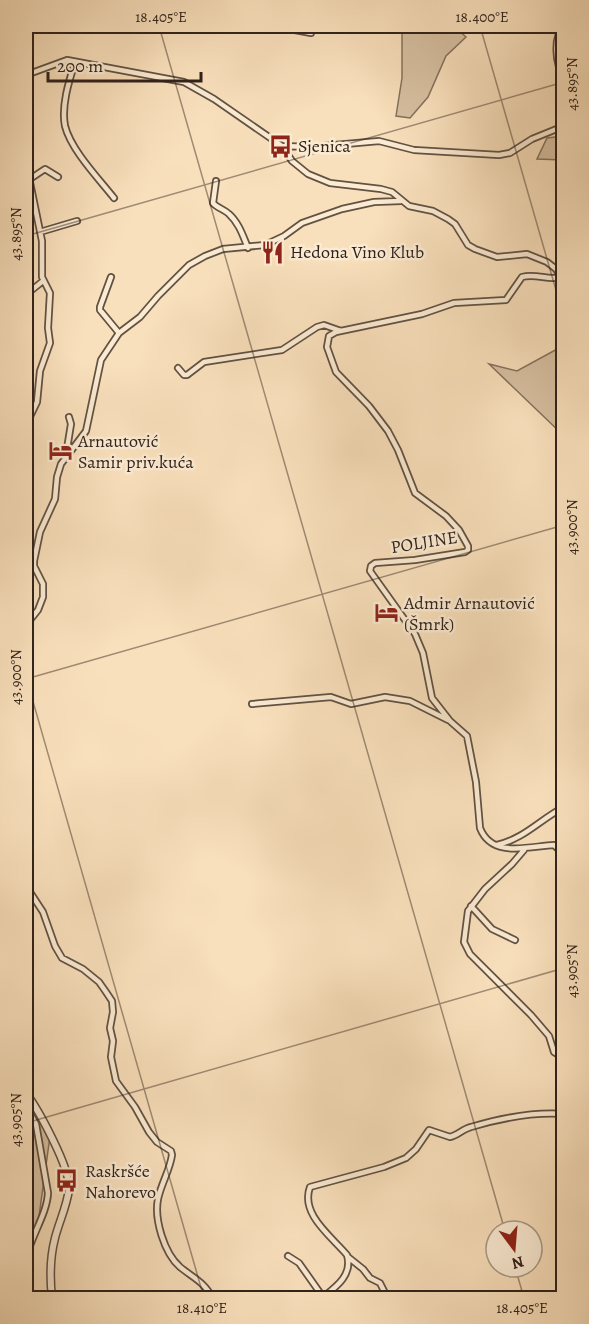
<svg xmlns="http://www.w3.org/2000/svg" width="589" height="1324" font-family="Alegreya,serif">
	<rect width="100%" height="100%" fill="#f9e0bc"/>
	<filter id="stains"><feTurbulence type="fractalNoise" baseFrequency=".00333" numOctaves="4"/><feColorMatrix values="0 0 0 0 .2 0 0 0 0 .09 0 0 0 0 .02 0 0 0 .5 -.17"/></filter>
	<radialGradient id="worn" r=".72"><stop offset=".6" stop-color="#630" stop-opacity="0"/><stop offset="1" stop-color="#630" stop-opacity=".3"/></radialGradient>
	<path fill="#d7c0a1" stroke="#84715e" stroke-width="1.5" d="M402,26H454L466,37L446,56L428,97L410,118L396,116L402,78Z
		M563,136V160L537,159L547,138Z
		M559,348L563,352V435L489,364L517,371Z
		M26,1088L51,1129L39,1216L32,1234L26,1242Z"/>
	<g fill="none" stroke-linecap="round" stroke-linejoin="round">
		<path stroke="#806d5b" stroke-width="1.5" d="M26,1161L32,1194L26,1205
			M26,1220V1229
			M26,1279L32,1298"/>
		<defs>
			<path id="minor" d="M273,26L311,33
				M564,26C553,36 555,65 564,76
				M75,62C69,81 61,106 65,126C71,150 99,179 114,198
				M26,75L67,60L184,82L214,99L282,146L292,161L308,174L330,183L381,189L392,192L409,206L433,211L448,219L455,224L468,245L475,249L497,257L527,254L547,262L556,269L564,283
				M282,146L312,147L379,141L414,150L499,155L510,153L532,139L564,126
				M26,163L42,241V277L50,293L48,328L50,343L40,371L37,402L26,425
				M30,179L45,169L58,177
				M216,181L213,203C217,208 224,209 229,214C239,223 243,236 248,248
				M40,232L77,221
				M111,277L100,307V310L119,333
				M561,277C549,281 536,273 522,277L506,300L454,303L422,314L336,332L329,336L327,347L336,372L369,406L388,431L398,450L415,493L446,516L459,530L468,546V550L465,552L415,560L375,563L371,566L370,571L415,634L423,653L432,698L450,721L467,736L476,782L480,828C492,859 530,846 554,845L564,855
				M26,293L33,289L43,281
				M564,324L560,339L564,345
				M178,368L184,375H187L204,362L282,350L317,327L324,325L341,331
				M66,455L71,424L69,417
				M26,625L38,610L43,597V584L34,566V561L40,532L55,499L57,477L61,464L86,431L101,360L119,333L140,317L158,296L189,265L205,256L223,249L265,245L284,236L302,223L342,209L374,202L401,201
				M252,704L331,697L351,704L385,697L410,701L448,720
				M497,845C525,838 538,821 564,807
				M524,850L512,864L485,889L468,911L464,942L470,954L531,1015L549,1036L554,1052L564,1058
				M26,886L43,912L55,946L62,958L83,969L99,982L106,992L112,1001L113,1012L110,1028L113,1041L111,1057L116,1081L135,1107L149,1132L157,1142L171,1151L172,1155C170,1170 161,1184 158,1199C154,1219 164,1253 180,1267C192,1277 206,1283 212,1298
				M471,906L492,929L515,940
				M26,1106L36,1124L48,1193C47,1214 31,1236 26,1259
				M288,1256L299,1263L323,1297
				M348,1257L363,1269L370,1278L380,1283L386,1295
				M26,1273V1277
				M322,1298C336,1287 353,1275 347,1255C331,1236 300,1214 310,1187L384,1167L406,1158L416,1149L429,1130L450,1137C458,1135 463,1129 471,1127C501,1118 533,1112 564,1114
				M416,1298L426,1297"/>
			<path id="tertiary" d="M26,1093C38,1109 71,1169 69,1189C67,1206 59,1222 55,1238C50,1257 50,1280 52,1298"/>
		</defs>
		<use href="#minor" stroke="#625243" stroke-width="8"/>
		<use href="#tertiary" stroke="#625243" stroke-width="9"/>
		<use href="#minor" stroke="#fbebd3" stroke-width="4.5"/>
		<use href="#tertiary" stroke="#fbebd3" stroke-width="6"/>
	</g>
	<path fill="none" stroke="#30221b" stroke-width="1.5" stroke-opacity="0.45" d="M159,26L505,1231M480,26L564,318M26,236L564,82M26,677L204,1298M26,679L564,525M26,1123L564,968M515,1267L524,1298"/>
	<defs>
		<symbol id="bus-bare" viewBox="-9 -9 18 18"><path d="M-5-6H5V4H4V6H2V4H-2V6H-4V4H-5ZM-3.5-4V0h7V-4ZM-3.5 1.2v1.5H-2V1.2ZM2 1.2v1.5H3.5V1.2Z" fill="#8f2418" stroke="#fbebd3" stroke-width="2.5" paint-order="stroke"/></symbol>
		<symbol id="restaurant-bare" viewBox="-9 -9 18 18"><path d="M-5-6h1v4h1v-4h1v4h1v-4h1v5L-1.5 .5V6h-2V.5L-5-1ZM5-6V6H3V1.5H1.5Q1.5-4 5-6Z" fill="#8f2418" stroke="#fbebd3" stroke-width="2.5" paint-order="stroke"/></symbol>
		<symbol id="hotel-bare" viewBox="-9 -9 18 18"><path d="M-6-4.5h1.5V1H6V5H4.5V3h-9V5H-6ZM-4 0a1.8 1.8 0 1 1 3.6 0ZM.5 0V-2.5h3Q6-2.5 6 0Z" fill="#8f2418" stroke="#fbebd3" stroke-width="2.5" paint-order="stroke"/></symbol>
	</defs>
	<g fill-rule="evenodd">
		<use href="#bus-bare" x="264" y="130" width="33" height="33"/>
		<use href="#restaurant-bare" x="256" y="236" width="33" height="33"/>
		<use href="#hotel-bare" x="44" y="434" width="33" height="33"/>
		<use href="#hotel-bare" x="370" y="596" width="33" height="33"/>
		<use href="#bus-bare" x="50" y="1164" width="33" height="33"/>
	</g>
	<g text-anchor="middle" stroke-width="5" stroke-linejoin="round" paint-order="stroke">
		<g font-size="18" fill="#30221b" stroke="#fbebd3" text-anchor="start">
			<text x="298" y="152">Sjenica</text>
			<text x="290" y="258">Hedona Vino Klub</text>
			<text x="78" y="447">Arnautović<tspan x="78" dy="21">Samir priv.kuća</tspan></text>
			<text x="404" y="609">Admir Arnautović<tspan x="404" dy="21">(Šmrk)</tspan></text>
			<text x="85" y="1177">Raskršće<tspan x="85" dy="21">Nahorevo</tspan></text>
		</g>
		<g font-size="18" fill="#30221b" stroke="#fbebd3">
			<text transform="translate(424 542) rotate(-9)" y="6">POLJINE</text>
		</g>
	</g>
	<rect width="589" height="1324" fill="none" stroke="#f9e0bc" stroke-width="66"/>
	<g transform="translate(514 1249) rotate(164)"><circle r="28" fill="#fbebd3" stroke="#aa9b89" stroke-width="1.5"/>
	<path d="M0-4.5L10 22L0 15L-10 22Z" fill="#8f2418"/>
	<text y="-9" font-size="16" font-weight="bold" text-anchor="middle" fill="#30221b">N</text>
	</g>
	<path d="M48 72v9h153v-9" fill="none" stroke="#30221b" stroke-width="3"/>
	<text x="57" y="72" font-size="18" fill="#30221b" stroke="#fbebd3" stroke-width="4.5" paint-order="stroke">200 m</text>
	<rect x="33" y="33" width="523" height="1258" fill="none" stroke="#30221b" stroke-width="2"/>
	<g font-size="15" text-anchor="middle" fill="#30221b">
		<text x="161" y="22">18.405°E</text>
		<text x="482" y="22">18.400°E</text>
		<text transform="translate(572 84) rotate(-90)" y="5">43.895°N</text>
		<text transform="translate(16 234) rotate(-90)" y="5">43.895°N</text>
		<text transform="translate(572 527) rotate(-90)" y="5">43.900°N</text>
		<text transform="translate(16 677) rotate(-90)" y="5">43.900°N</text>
		<text transform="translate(572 971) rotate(-90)" y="5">43.905°N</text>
		<text transform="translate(16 1120) rotate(-90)" y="5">43.905°N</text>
		<text x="202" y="1313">18.410°E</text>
		<text x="522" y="1313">18.405°E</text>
	</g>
	<rect width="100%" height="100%" filter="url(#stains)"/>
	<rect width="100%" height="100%" fill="url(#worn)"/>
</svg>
